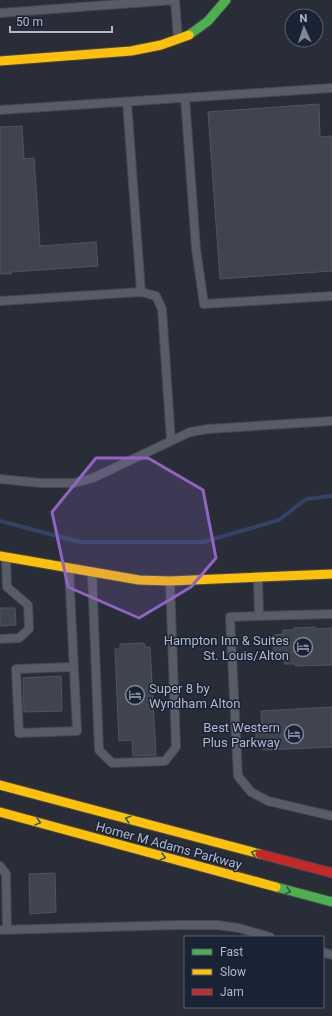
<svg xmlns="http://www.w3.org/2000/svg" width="332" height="1016" font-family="Roboto,sans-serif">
	<rect width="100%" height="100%" fill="#282d38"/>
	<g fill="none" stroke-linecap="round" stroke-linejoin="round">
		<path stroke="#324364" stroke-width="4" d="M0,521L80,542H203L279,520L306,499L332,496"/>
	</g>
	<path fill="#3f444e" stroke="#4f5560" d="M319,104L320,137L332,136V271L220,279L208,112Z
		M22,126L24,159L34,158L40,246L96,242L98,266L11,272V274H0V127Z
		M0,608H15L16,625L0,626Z
		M315,627V629L332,628V665L295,666V664H284V660H274L273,635L283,634V630H294V628Z
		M144,643L145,647H150L156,755L133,756L132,740L119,741L115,649H120V644Z
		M61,676L62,711L24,712L23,678Z
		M332,707V747L263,750V740L256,741V728L262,727L261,711Z
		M55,873L56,912L30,914L29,874Z"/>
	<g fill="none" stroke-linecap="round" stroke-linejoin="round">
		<defs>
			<path id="lane" d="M175,0L178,39
				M0,13L175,0
				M185,98L196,249L204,304L332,296
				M127,102L141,292
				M0,110L332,88
				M0,301L141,292L156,296L162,309L171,441
				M0,479L41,483H74L93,478L190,432L208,429L332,421
				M69,569L77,731L19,733L16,669L74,667
				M92,573L99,750L112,763L165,761L176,747L170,582
				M258,578L259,616L332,614
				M259,616L230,617L238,776L251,792L268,801L332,816
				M0,639L19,638L29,629L28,605L7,587L6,558
				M0,866L6,874L7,930
				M0,930L178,925H217L239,928L270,937
				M323,952L332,955"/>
			<path id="fast" d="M189,35L208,21L226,0
				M276,887L332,902"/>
			<path id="slow" d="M0,61L131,51L161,45L189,35
				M0,556L139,580L170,581L332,574
				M0,785L260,854
				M0,812L276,887"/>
			<path id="jam" d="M260,854L332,873"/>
		</defs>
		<use href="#lane" stroke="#444851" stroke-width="10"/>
		<use href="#fast" stroke="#444851" stroke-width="11"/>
		<use href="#slow" stroke="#444851" stroke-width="11"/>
		<use href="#jam" stroke="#444851" stroke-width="11"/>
		<use href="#lane" stroke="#585c66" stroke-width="8"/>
		<use href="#fast" stroke="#4caf50" stroke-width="9"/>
		<use href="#slow" stroke="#ffc107" stroke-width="9"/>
		<use href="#jam" stroke="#c62828" stroke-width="9"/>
	</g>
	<defs><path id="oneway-chevron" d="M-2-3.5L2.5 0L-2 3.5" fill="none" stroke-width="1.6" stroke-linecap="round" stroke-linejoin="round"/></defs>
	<g stroke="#2e5b3f">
		<use href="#oneway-chevron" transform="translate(128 819) rotate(-165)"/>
		<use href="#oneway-chevron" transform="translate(38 822) rotate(15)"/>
		<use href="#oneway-chevron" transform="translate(254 853) rotate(-165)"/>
		<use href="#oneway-chevron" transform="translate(163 857) rotate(15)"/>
		<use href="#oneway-chevron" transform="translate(288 891) rotate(15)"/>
	</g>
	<path fill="#9064c3" fill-opacity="0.2" stroke="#9064c3" stroke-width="3" stroke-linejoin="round" d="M96,458H148L203,490L216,558L191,587L139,618L68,587L52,512Z"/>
	<defs>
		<symbol id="hotel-ring" viewBox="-11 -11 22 22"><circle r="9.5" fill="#1a2333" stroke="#808797" stroke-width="1.5"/><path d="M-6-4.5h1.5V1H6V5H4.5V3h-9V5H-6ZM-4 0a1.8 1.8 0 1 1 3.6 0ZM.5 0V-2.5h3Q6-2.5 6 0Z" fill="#808797"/></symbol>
	</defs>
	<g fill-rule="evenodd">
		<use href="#hotel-ring" x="292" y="636" width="22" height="22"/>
		<use href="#hotel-ring" x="124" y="684" width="22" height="22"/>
		<use href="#hotel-ring" x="283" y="723" width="22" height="22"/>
	</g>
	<g text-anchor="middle" stroke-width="3" stroke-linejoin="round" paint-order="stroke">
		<g font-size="13" fill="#b0b8ca" stroke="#1a2333" text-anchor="end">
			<text x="289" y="645">Hampton Inn &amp; Suites<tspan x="289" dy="15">St. Louis/Alton</tspan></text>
			<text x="149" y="693" text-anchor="start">Super 8 by<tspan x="149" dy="15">Wyndham Alton</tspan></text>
			<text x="280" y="732">Best Western<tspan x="280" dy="15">Plus Parkway</tspan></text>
		</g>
		<g font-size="13" fill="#b0b8ca" stroke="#1a2333">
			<text transform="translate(169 845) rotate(15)" y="5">Homer M Adams Parkway</text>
		</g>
	</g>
	<rect x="184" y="936" width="140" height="72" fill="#1a2333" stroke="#565f6f"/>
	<rect x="192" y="949" width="20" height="6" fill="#4caf50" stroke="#565f6f"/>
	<text x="220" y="956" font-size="12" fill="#b0b8ca">Fast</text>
	<rect x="192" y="969" width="20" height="6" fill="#ffc107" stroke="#565f6f"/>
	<text x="220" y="976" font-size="12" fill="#b0b8ca">Slow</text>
	<rect x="192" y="989" width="20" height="6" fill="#c62828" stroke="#565f6f"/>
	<text x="220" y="996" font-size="12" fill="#b0b8ca">Jam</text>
	<g transform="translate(304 28) rotate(357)"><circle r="19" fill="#1a2333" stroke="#565f6f"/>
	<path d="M0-3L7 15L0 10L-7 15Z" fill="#808797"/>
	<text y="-6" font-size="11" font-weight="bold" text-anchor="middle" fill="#b0b8ca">N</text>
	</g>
	<path d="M10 26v6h102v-6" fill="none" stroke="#b0b8ca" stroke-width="2"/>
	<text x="16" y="26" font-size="12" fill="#b0b8ca" stroke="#1a2333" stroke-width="3" paint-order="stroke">50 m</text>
</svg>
